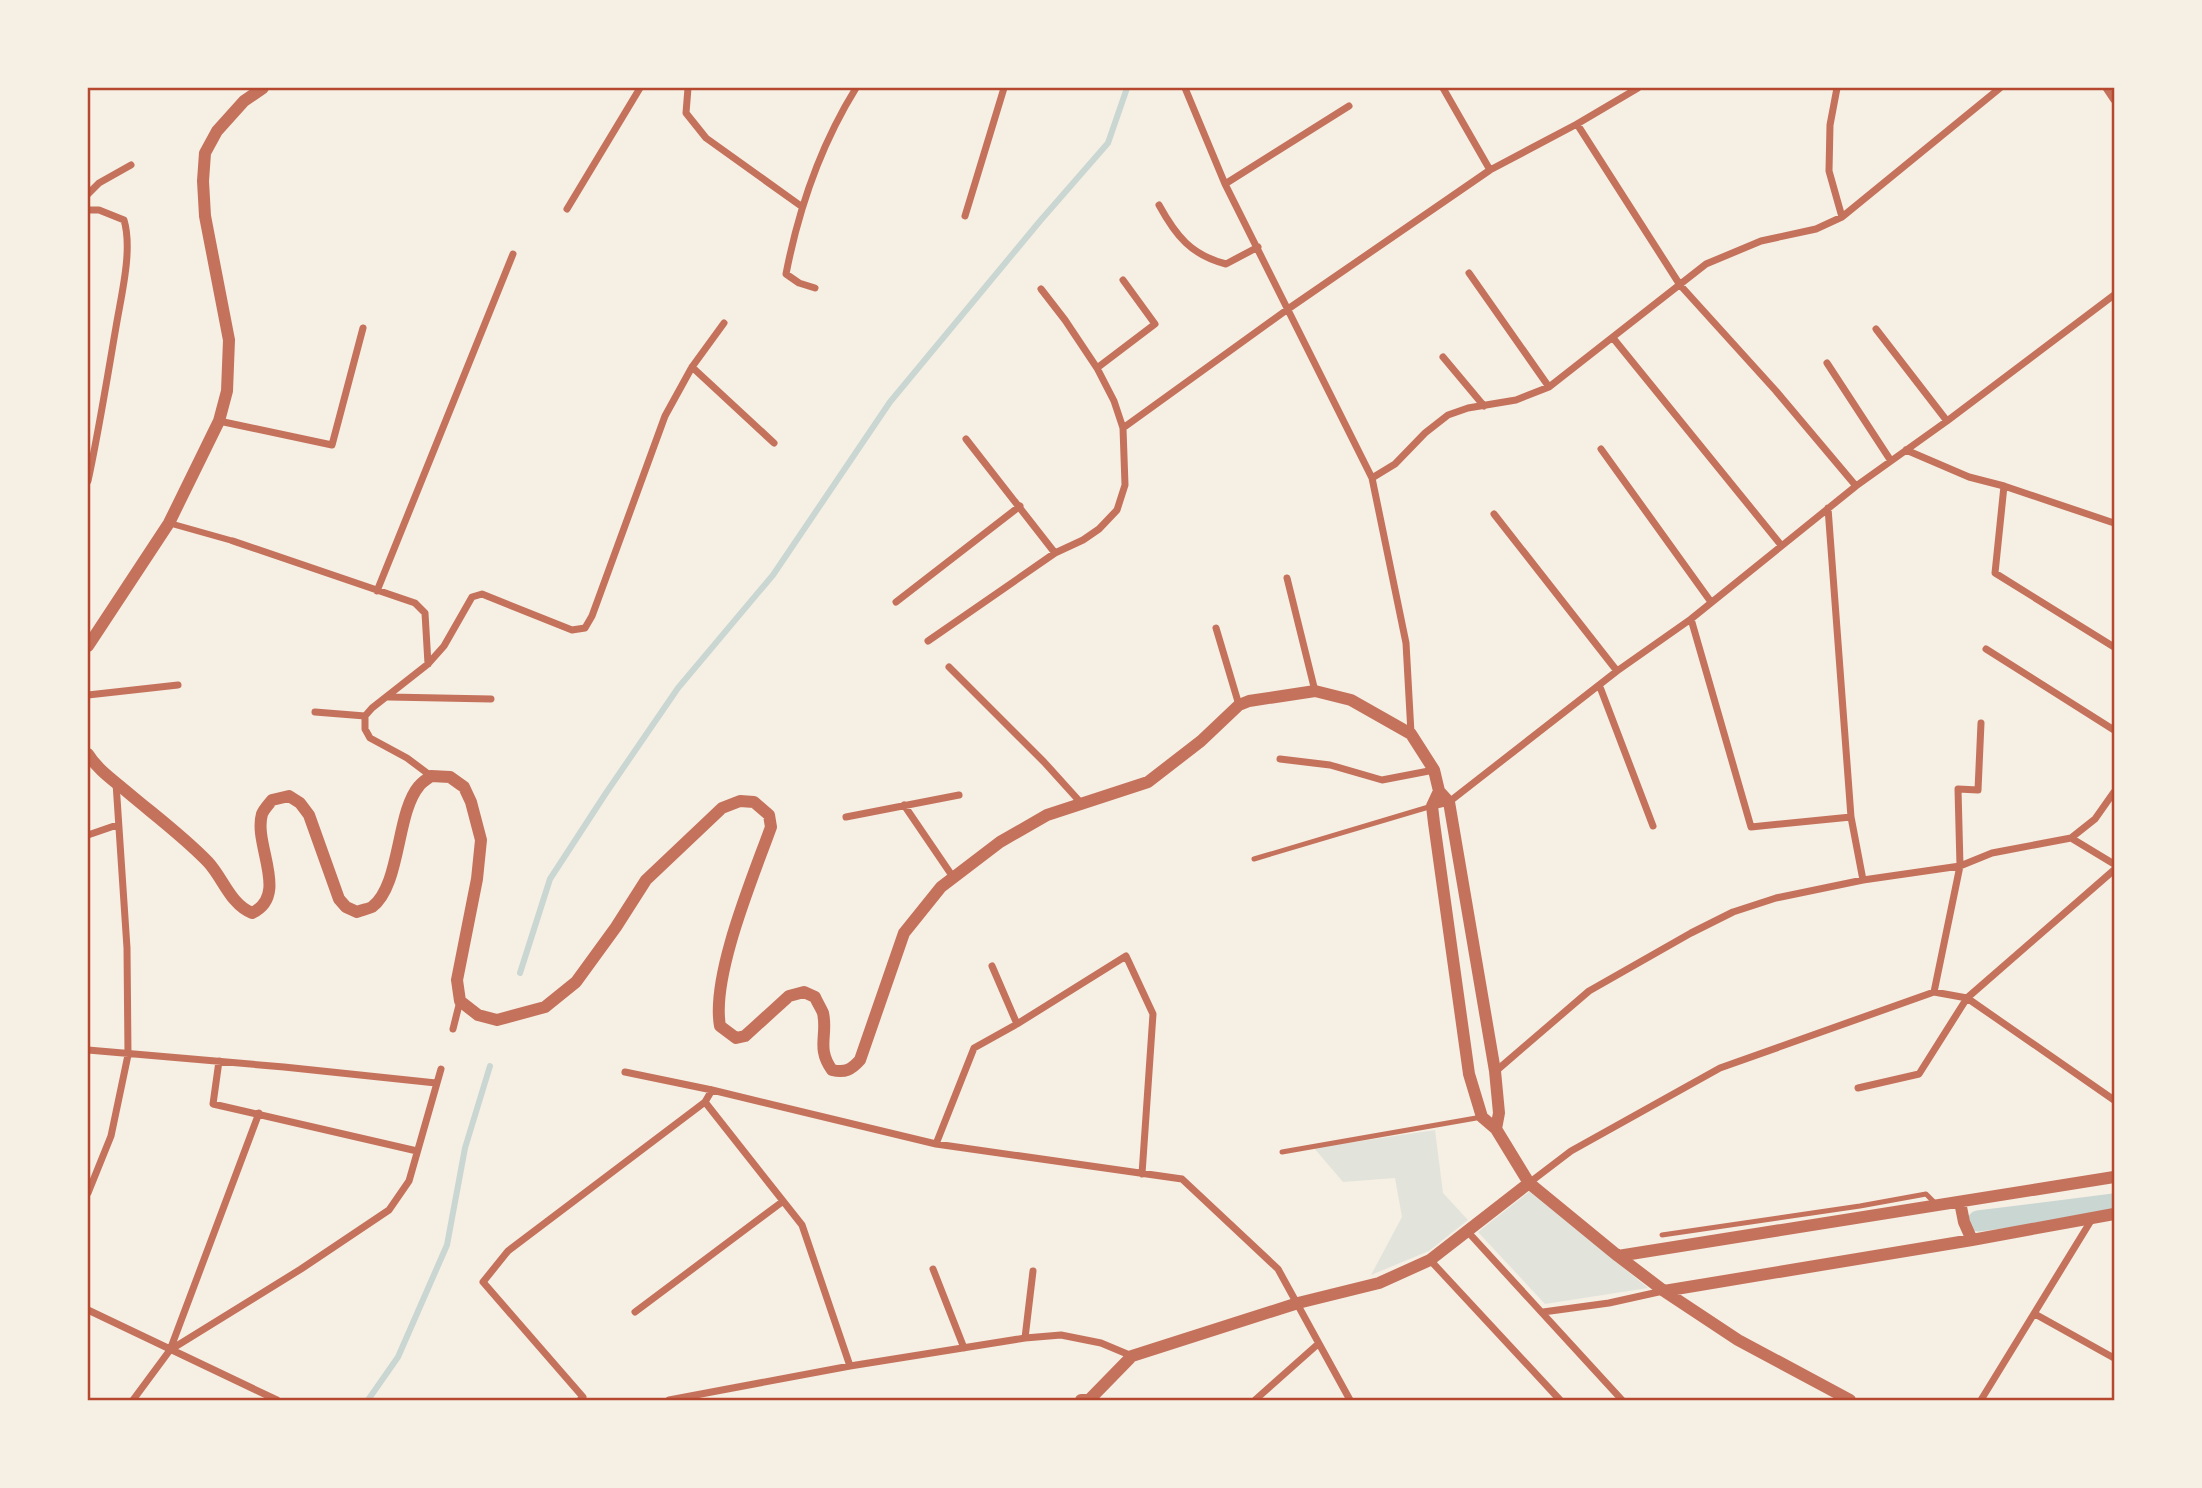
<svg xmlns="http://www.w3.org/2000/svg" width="2202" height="1488" font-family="'Sofia Sans Condensed',sans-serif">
	<rect width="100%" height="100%" fill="#f6efe4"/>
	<path fill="#e2e4dc" d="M1435,1130L1443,1193L1468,1220L1429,1251L1371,1275L1402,1217L1395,1178L1343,1182L1314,1148Z
		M1530,1191L1648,1288L1545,1304L1478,1232Z"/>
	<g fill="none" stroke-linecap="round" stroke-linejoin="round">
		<path stroke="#c9d6d2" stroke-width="6" d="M520,973L550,879L606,793L678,688L773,575L890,402L1040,221L1108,143L1127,88
			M368,1400L398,1357L447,1245L465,1148L490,1066"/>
		<path stroke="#c9d6d2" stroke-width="21" d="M1978,1221L2114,1204"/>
		<path stroke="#c5725c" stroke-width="5" d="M1254,859L1432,806
			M1282,1152L1482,1117
			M1662,1235L1860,1206L1926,1194L1935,1203"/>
		<path stroke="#c5725c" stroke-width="6" d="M169,523L233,541"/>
		<path stroke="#c5725c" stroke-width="7" d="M688,88L686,113L706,138L801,206
			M1185,88L1225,184L1372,478L1406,643L1411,733
			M1443,88L1490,170
			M1837,88L1830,125L1829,171L1842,217
			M2106,88L2114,100
			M1577,124L1680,285L1776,391L1856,486
			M1225,184L1349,106
			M88,194L99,183L131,165
			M1159,205C1176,236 1191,255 1226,264L1258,247
			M567,209L640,88
			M88,210H99L124,220C133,250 121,296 116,327C107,379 99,430 88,481
			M965,216L1004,88
			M1469,273L1549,387
			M815,288L799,283L786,274C799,207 820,146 856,88
			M1876,329L1947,421
			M1613,338L1781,545
			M1443,357L1484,406
			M1827,363L1891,461
			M692,367L774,443
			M1097,368L1155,324L1123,280
			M219,421L332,445L363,328
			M1123,428L1288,309L1490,170L1577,124L1638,88
			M966,439L1055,553
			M1601,449L1711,602
			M1906,450L1969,477L2004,486L2114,523
			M1372,478L1395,464L1425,433L1448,415L1468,408L1516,400L1549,387L1706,264L1761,241L1816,229L1842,217L2000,88
			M2004,486L1995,573L2114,647
			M1828,508L1851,817L1863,880
			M1494,514L1617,671
			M233,541L415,603L425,613L428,664
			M1287,578L1315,691
			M377,591L513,254
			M896,602L1020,506
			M1691,619L1751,827L1851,817
			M1216,628L1239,705
			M928,641L1055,553L1083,540L1099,529L1117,510L1125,485L1123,428L1114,401L1097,368L1065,320L1041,289
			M1986,649L2114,730
			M949,667L1044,762L1082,804
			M1600,687L1653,826
			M88,695L178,685
			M389,697L491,699
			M315,712L365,716
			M365,716L372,708L428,664L444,646L472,597L482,594L572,630L585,628L592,616L665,416L692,367L724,323
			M365,716V729L370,738L407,758L431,776
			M1280,759L1330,765L1382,780L1434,770
			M904,805L953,877
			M1432,806L1449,802L1617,671L1691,619L1856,486L1947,421L2114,295
			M846,817L959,795
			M88,835L117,825
			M2071,838L2114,864
			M992,966L1017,1024
			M1934,992L1960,866L1958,789L1978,790L1981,723
			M453,1029L460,1001
			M88,1050L284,1067L436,1083
			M219,1061L213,1104L417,1151
			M1496,1071L1589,991L1691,933L1733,912L1776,898L1863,880L1960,866L1992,853L2071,838L2095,819L2114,792
			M625,1072L712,1090L936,1144L1182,1179L1278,1269L1350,1400
			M1858,1088L1919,1074L1967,998L2114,870
			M705,1102L802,1225L850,1366
			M936,1144L974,1048L1017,1024L1126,956L1153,1014L1142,1174
			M1529,1183L1571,1151L1720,1068L1934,992L1967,998L2114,1100
			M88,1193L111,1136L128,1055L127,948L116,783
			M1468,1232L1622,1400
			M1430,1260L1560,1400
			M933,1269L964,1348
			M88,1310L277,1400
			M635,1312L782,1202
			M1543,1312L1609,1303L1663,1291
			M2035,1314L2114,1358
			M1025,1338L1033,1271
			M170,1350L301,1269L389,1210L409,1181L441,1069
			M133,1400L170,1350L259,1113
			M580,1400L583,1397L483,1282L508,1251L705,1102L712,1090
			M669,1400L850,1366L1025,1338L1061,1335L1101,1343L1132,1356
			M1255,1400L1318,1344
			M1981,1400L2092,1219"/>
		<path stroke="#c5725c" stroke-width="12" d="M88,646L169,523L219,421L227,391L229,340L205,216L203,181L205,153L217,131L244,101L263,88
			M88,754C97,769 113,780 126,791C153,814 183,836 208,862C223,878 230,904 252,913C290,895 253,845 262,814C264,809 269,804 272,800L289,796L300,803L309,815L339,899L346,907L357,912C361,910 368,909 372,907C401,885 396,813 419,786C422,782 427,779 431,776L450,777L464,787L471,802L481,840L477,879L457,980L460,1001L478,1015L497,1020L545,1007L576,982L616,927L646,880L722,808L740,801L754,802L769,815L771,827C753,877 711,976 720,1026L736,1038L745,1036L789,996L804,992L815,997C817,1002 821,1008 823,1013C828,1035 816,1048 832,1070C845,1073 851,1070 860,1060L904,933L941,887L1000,842L1047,815L1148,782L1201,741L1239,705L1249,701L1315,691L1351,700L1411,734L1434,770L1439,791L1449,802L1495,1071L1499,1113L1496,1129
			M1439,791L1432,806L1434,823L1469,1074L1482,1117L1496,1129L1529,1183L1618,1256L1664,1291L1738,1340L1850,1400
			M1960,1202L1964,1222L1972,1240
			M1618,1256L2114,1177
			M1664,1291L1972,1240L2114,1214
			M1081,1400H1089L1132,1356L1298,1303L1379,1283L1430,1260L1529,1183"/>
	</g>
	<rect width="2202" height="1488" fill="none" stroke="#f6efe4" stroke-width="178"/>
	<rect x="89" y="89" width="2024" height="1310" fill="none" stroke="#b5482f" stroke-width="2.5"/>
</svg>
